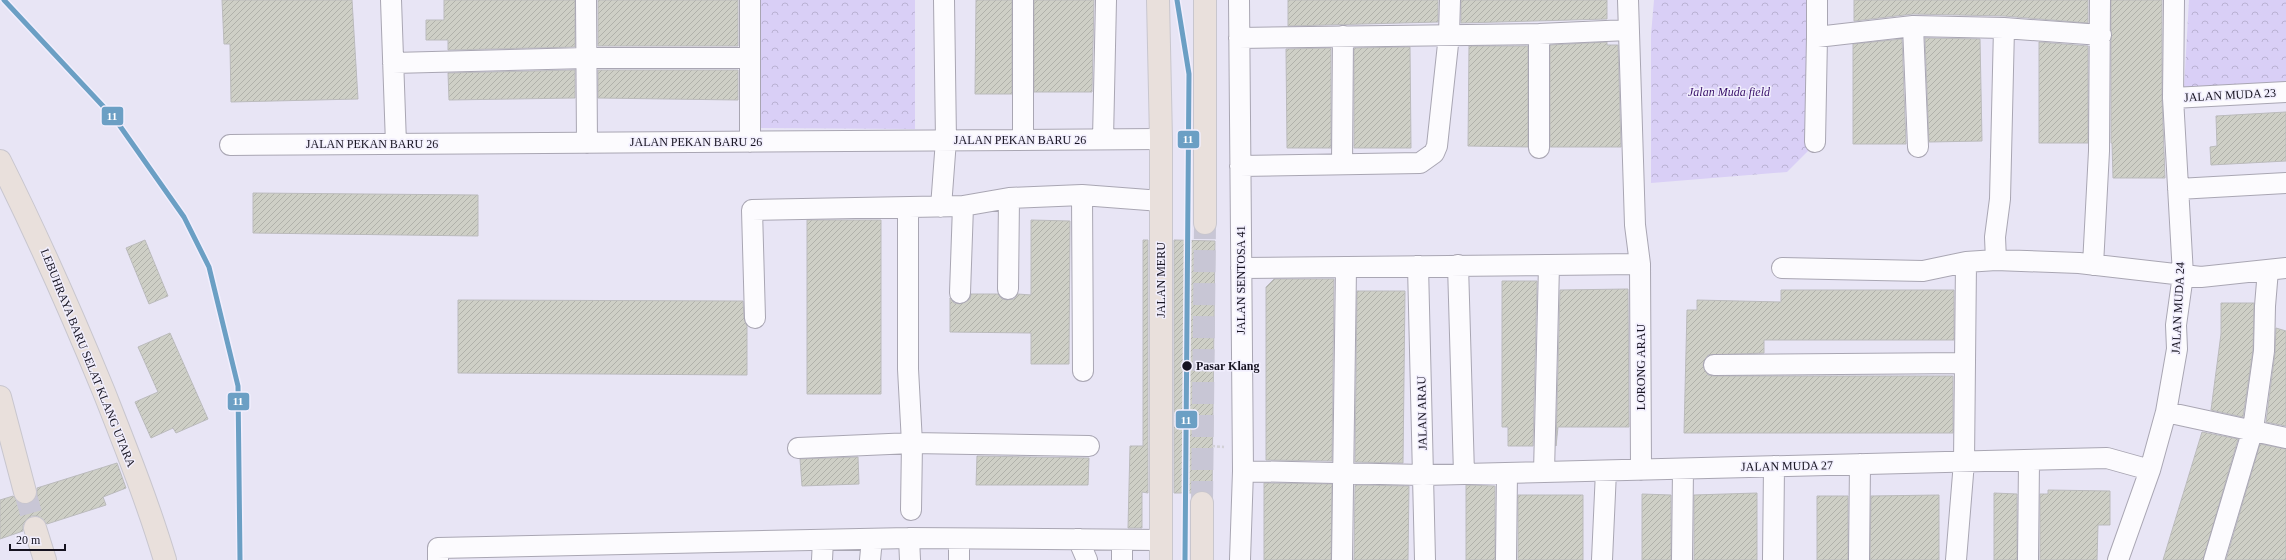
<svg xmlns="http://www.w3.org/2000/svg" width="2286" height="560" font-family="'Times New Roman',serif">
	<defs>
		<pattern id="park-crowns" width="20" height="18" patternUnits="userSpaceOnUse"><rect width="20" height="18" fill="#d9cff6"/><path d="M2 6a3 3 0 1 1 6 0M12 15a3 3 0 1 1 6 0" fill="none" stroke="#bab1d3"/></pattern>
		<pattern id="building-hatch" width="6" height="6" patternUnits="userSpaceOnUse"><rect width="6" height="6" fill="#cecfc6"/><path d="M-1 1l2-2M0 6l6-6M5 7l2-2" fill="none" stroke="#b0b1aa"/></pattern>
	</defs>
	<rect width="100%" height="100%" fill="#e8e5f5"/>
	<path fill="url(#park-crowns)" d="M761,0H915V129L761,128Z
		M1654,0H1807L1808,151L1787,172L1651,183V35Z
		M2189,0H2286V83L2184,88Z"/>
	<path fill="url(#building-hatch)" stroke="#bbbbbc" d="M222,0H352L358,99L231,102L230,44H224Z
		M444,0H575V47L448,50V40H426V20H444Z
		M598,0H738V46H598Z
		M976,0H1012V94H975Z
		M1034,0H1094L1092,92H1034Z
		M1288,0H1438V22L1288,26Z
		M1461,0H1607V19L1461,23Z
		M1854,0H2088V23L2004,16L1913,14L1854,21Z
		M2111,0H2162V98L2165,178H2113L2112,143H2111Z
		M1925,38L1980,39L1982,141L1929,142Z
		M1902,39L1906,144H1853V44Z
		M1607,42V45H1618L1621,147H1550V45Z
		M2039,42L2088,46V143H2039Z
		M1469,46H1528V147L1468,146Z
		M1410,47L1411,148H1354V48Z
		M1331,48V148H1287L1286,49Z
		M575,70V98L449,100L448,73Z
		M598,70H738V100L598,98Z
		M2286,112V161L2211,165L2210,147L2217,146L2216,116Z
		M253,193L478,195V236L253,233Z
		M807,220H881V394H807Z
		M1031,220L1070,221L1069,364H1031V333L950,332V298L954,303L960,304L970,299L971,294H998L1002,299L1007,300L1014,299L1018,294L1031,295Z
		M145,240L168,296L149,304L126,248Z
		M1143,240H1148V493L1142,492V528H1128L1130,446H1143Z
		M1174,240L1215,241L1212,494L1202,491L1195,493H1174Z
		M1274,279H1334L1332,461L1266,460V287Z
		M1502,281H1537L1533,446H1508V427H1502Z
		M1628,289L1629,427H1558L1556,446L1560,290Z
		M1781,290H1954V340H1764V353L1708,355L1703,365L1708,375L1714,376H1953V433H1684L1687,310H1697V300L1781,302Z
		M1357,291H1405L1403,463L1355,462Z
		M458,300L743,301L744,318L747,326V375L458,373Z
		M2221,303H2254L2253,350L2243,417L2211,410L2221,334Z
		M2276,328L2286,331V426L2266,422L2275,353Z
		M170,333L208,419L176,433L173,428L151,438L135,402L158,392L138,347Z
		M2202,432L2238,439L2203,560H2163Z
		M2260,444L2286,449V560H2226Z
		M977,456L1089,458L1088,485H976Z
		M858,457L859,484L802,486L800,459Z
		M117,463L126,488L103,497L106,505L47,524L38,516H31L23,525V531L0,539V500L13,496L21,504H29L37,496V488Z
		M1264,483L1332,484L1331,560H1264Z
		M1355,485L1409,486L1408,560H1354Z
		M1466,485L1495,486V560H1466Z
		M2048,490L2110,491V525H2098L2097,560H2040V494H2048Z
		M1757,493V560H1694V495Z
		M1994,493L2017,494V560H1994Z
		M1642,494L1671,495V560H1642Z
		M1518,495H1583V560H1518Z
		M1939,495V560H1870L1871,496Z
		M1817,496H1848V560H1817Z"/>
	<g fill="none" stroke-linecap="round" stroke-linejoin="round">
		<path stroke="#c8c6d5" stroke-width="22" stroke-dasharray="22 11" stroke-linecap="butt" d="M25,492L35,528
			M1202,503L1205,223"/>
		<defs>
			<path id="minor" d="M391,0L396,144
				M586,0L587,143
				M1239,0L1243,471L1240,560
				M1628,0L1635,225L1640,264L1641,470
				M1817,0V37L1913,26L2004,28L2101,35
				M1913,26L1918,147
				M1539,34V148
				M1239,38L1539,34L1628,30
				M393,63L586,58H749
				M2173,98L2286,92
				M1103,139L1106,0
				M1023,140V0
				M750,142V0
				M1815,142L1817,37
				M230,145L1161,139
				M1342,164L1343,36
				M1240,166L1420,163L1434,153L1437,146L1449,35L1450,0
				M2178,189L2286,183
				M1082,195L1083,371
				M941,207L946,140L944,0
				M908,208V369L912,443L1089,446
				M1996,260L2079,263L2201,277L2286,268
				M1458,265L1464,474
				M2093,265L2099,151L2100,0
				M1418,266L1425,560
				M1241,268L1640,264
				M1782,268L1923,271L1966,262L1996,260L1995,237L2000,199L2004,28
				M1008,289L1009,198
				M960,293L963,206
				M755,318L752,210L963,206L1009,198L1082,195L1161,201
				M1714,365L1965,363
				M2166,412L2286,438
				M798,448L912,443L911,510
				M1243,471L1423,475L2107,458L2150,470
				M1544,472L1549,265
				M909,538L910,560
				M1078,539L1087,560
				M1122,540V560
				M438,560V548L909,538L1161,540
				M822,560L823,540
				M870,560L872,539
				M959,560V539
				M1342,560L1346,268
				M1506,560L1507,473
				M1602,560L1606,471
				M1682,560L1683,469
				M1773,560L1774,466
				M1859,560L1860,464
				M1956,560L1964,462L1966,262
				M2028,560L2029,461
				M2118,560L2150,470L2166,412L2177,349L2176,325L2183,275L2173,98L2174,0
				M2214,560L2253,429L2264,351L2265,306L2268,270"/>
			<path id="highway" d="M1158,0L1161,139V560
				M0,161C38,237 72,314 104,392C126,448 148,503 165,560
				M1205,223V0
				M0,397L25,492
				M35,528L45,560
				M1202,560V503"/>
		</defs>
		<use href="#minor" stroke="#a9a6b3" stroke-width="22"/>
		<use href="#highway" stroke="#c8c6ce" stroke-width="24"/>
		<path stroke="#d2d1d6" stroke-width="2.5" stroke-dasharray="3 2" stroke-linecap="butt" d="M1212,446L1224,447"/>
		<use href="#minor" stroke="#fcfbfe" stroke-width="20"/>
		<use href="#highway" stroke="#e9e0dc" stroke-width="22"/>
		<defs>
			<path id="rail-1" d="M4,0L115,119L184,217L209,267L238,386L240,560
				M1177,0L1189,74L1185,560"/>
		</defs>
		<use href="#rail-1" stroke="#f1eefd" stroke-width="8"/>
		<use href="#rail-1" stroke="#6b9fc4" stroke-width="5"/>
	</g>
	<circle fill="#161320" stroke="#f1eefd" stroke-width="1.5" cx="1187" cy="366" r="5.5"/>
	<g text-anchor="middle" stroke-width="3" stroke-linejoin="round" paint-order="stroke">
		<g font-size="12" font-style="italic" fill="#370f68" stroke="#f1eefd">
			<text x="1729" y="96">Jalan Muda field</text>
		</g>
		<g font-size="12" fill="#161320" stroke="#f1eefd">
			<text transform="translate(2230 95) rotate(-3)" y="4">JALAN MUDA 23</text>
			<text x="1020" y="144">JALAN PEKAN BARU 26</text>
			<text x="696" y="146">JALAN PEKAN BARU 26</text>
			<text x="372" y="148">JALAN PEKAN BARU 26</text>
			<text transform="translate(1161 280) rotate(-90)" y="4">JALAN MERU</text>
			<text transform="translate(1241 280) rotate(-90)" y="4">JALAN SENTOSA 41</text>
			<text transform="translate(2178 308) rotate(-87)" y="4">JALAN MUDA 24</text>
			<text transform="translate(88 358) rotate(68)" y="4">LEBUHRAYA BARU SELAT KLANG UTARA</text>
			<text transform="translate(1641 367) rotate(-90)" y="4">LORONG ARAU</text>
			<text transform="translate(1422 413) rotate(-91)" y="4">JALAN ARAU</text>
			<text transform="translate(1787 466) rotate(-1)" y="4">JALAN MUDA 27</text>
		</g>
		<g font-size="12" font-weight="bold" fill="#161320" stroke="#f1eefd" text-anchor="start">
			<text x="1196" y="370">Pasar Klang</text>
		</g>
	</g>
	<g stroke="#f1eefd" stroke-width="1.5">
		<rect x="101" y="106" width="23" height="20" rx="4" fill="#6b9fc4"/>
		<rect x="1177" y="130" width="23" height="19" rx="4" fill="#6b9fc4"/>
		<rect x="227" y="392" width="23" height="19" rx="4" fill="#6b9fc4"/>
		<rect x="1175" y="410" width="23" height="19" rx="4" fill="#6b9fc4"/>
	</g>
	<g font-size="11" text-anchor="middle" font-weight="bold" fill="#fff">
		<text x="112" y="120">11</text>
		<text x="1188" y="143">11</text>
		<text x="238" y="405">11</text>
		<text x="1186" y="424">11</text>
	</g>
	<path d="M10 544v6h55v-6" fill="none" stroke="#161320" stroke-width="2"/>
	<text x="16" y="544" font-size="12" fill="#161320" stroke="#f1eefd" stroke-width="3" paint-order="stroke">20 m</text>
</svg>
